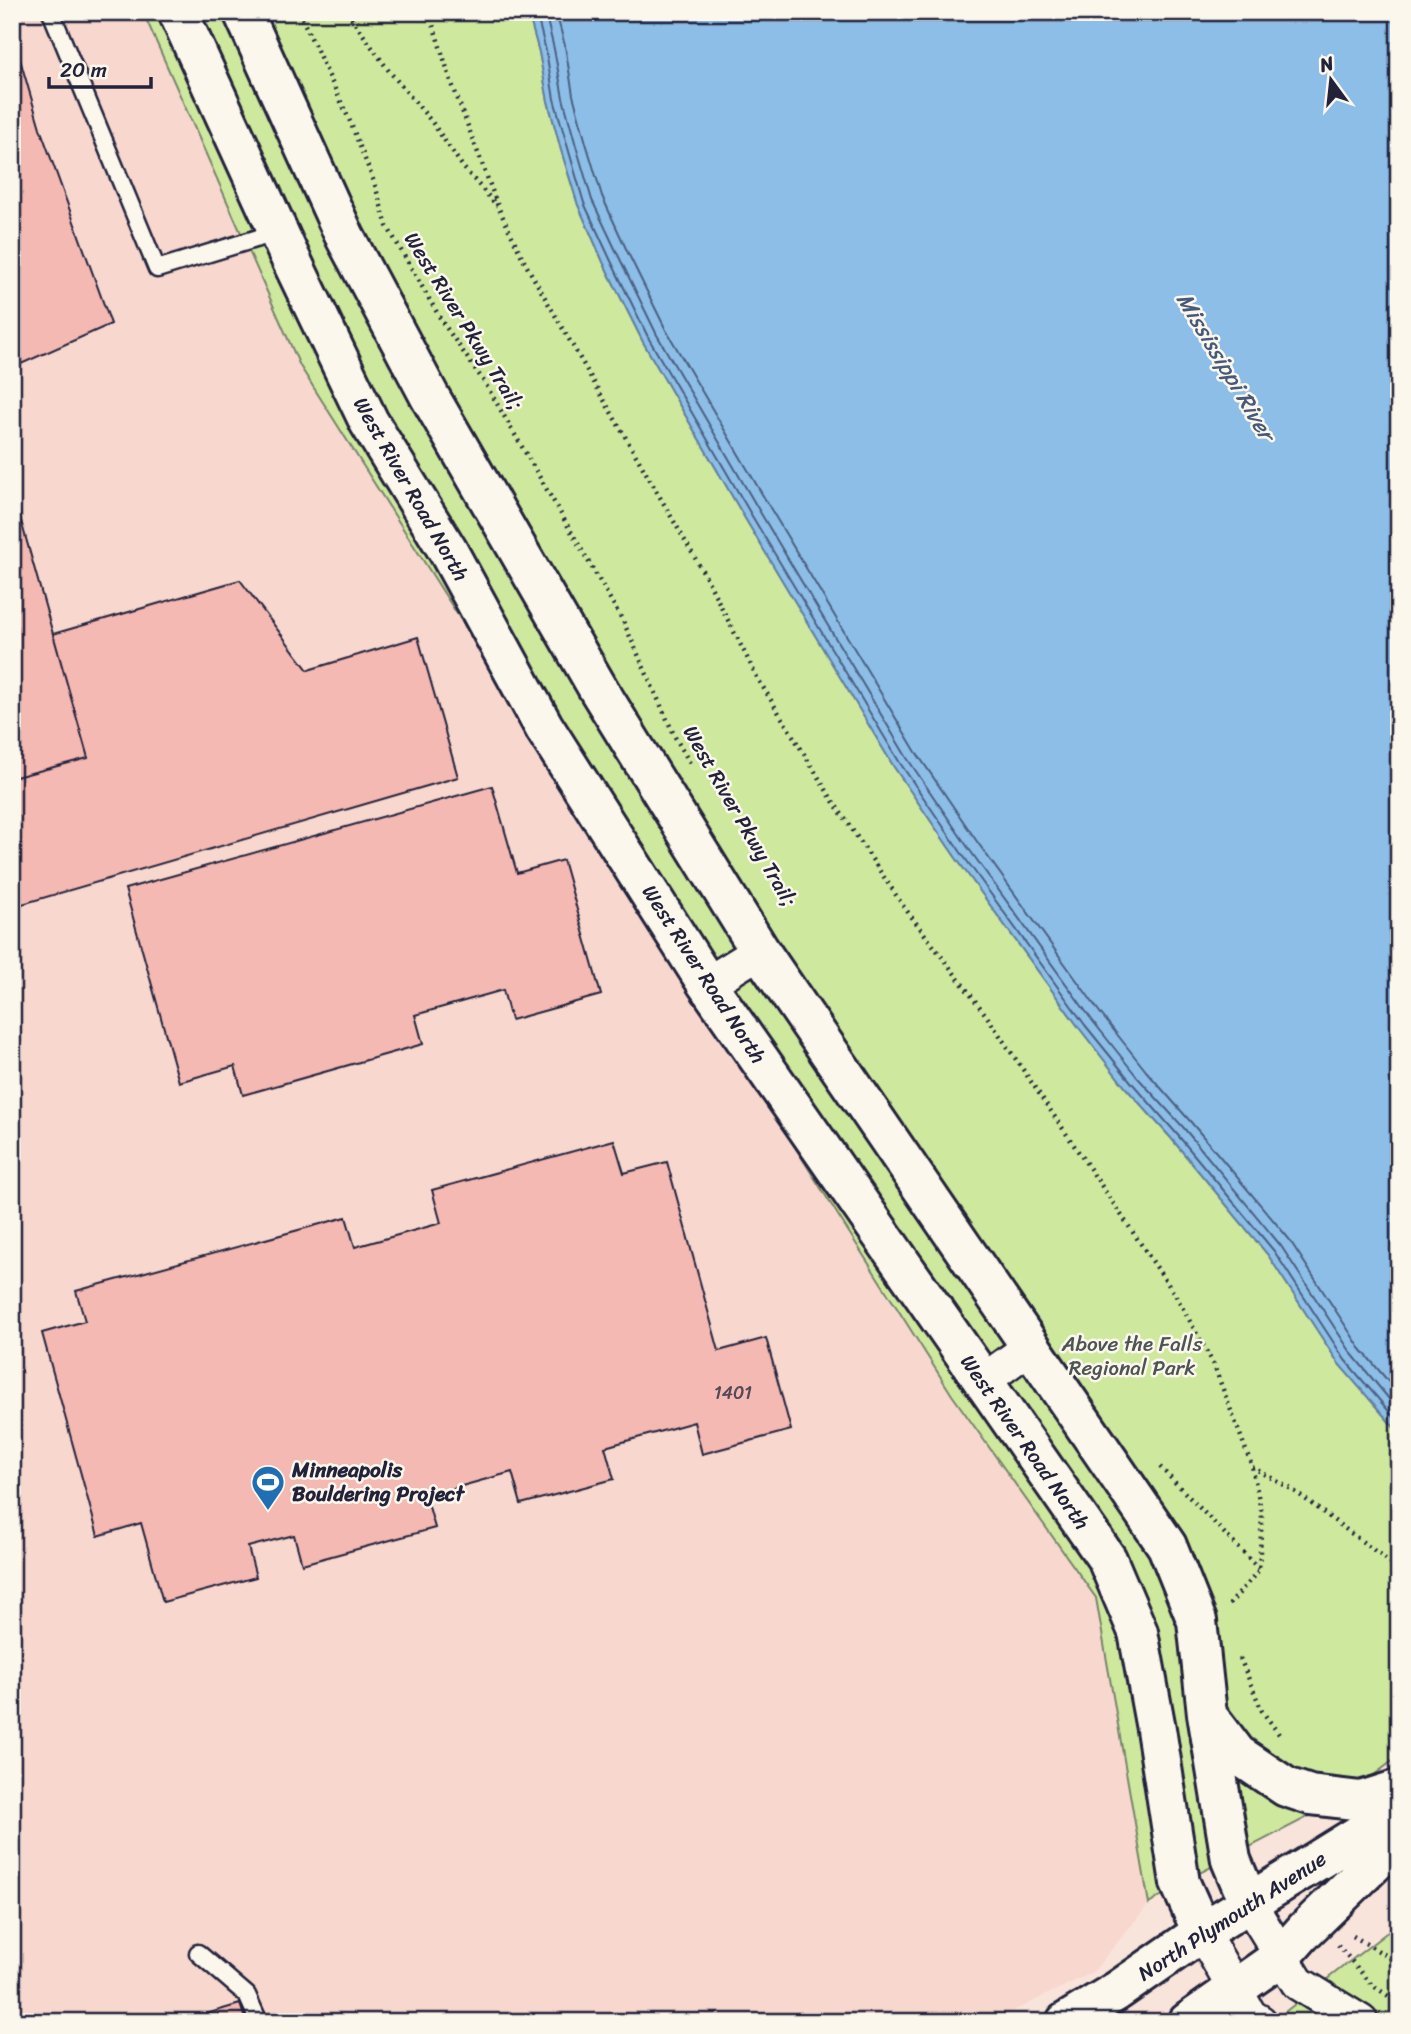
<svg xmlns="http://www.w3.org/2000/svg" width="1411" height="2034" font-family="Sriracha,sans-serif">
	<rect width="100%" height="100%" fill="#f9e4db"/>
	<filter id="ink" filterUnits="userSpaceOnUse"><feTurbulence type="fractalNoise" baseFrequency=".0143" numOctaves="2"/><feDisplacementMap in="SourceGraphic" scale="14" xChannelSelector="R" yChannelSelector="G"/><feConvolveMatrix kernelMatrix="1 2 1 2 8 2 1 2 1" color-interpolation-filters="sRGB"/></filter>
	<g filter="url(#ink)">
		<path fill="#f8d7cf" d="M12,12H143L300,366L952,1395L1096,1598L1149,1904L1093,1972L991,2022H12Z"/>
		<path fill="#cee89e" stroke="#78856c" stroke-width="2" d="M143,12H528L539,52L548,101L561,150L578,205L604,264L643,342L746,520L894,767L956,858L1080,1029L1126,1088L1171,1138L1268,1255L1339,1364L1399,1433V1756L1341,1800L1180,1883L1149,1904L1096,1598L952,1395L300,366Z
			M1399,1923V2022H1272Z"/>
		<path fill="#8cbee8" stroke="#6280a3" stroke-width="2" d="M528,12H1399V1433L1339,1364L1268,1255L1171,1138L1126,1088L1080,1029L956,858L894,767L746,520L643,342L604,264L578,205L561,150L548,101L539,52Z"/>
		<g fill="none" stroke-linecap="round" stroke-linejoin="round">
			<path stroke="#4c6080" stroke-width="2" d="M536,12L546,51L554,99L568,148L584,203L611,261L649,339L752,516L900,763L962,854L1085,1025L1132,1083L1176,1133L1274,1251L1345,1360L1399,1423
				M545,12L554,49L563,98L576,146L592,200L619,257L657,335L760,512L907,758L969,849L1092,1020L1138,1078L1183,1127L1281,1246L1352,1354L1399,1411
				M556,12L565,46L573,95L586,143L602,196L628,253L666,330L769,506L916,752L978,843L1101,1014L1146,1071L1190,1121L1289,1239L1360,1348L1399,1394"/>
		</g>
		<path fill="#f5b9b3" stroke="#22223b" stroke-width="2" d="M12,32L40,128L111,324L12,368Z
			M12,489L88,758L12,778Z
			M240,580L308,670L418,637L458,777L12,907V778L88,758L53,634Z
			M492,786L517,873L563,860L601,995L511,1020L503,990L415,1015L423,1044L243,1095L235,1066L179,1082L125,889Z
			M614,1140L624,1173L667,1162L719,1351L766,1338L791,1430L702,1454L694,1422L605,1447L614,1479L521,1504L512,1472L426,1496L435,1528L302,1564L294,1535L248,1547L256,1577L163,1602L141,1523L98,1536L42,1333L85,1321L76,1291L346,1217L355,1247L441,1223L432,1190Z
			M240,2004L246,2022H179Z"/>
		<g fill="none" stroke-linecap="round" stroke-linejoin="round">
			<defs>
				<path id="lane" d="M51,12L157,269L278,232
					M198,1953L247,1995L259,2022"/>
				<path id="street" d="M707,984L760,951
					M983,1381L1030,1347
					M1249,1903L1298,1983L1361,2022
					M1202,1932L1250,2016L1260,2022"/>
				<path id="secondary" d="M178,12L287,251L369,422L448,551L544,727L707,984L1107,1559L1138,1632L1156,1729L1180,1883L1202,1932
					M243,12L345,237L430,397L600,692L760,951L1167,1546L1197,1621L1207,1714L1231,1860L1249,1903
					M1209,1717L1237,1754L1286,1787L1310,1795L1361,1801L1399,1789
					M1066,2022L1117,1991L1202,1932L1399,1810
					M1188,2022L1282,1956L1305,1930L1399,1839"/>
			</defs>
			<use href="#lane" stroke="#22223b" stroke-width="21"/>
			<use href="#street" stroke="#22223b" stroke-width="38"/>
			<use href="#secondary" stroke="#22223b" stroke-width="44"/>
			<path stroke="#22223b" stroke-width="4.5" stroke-dasharray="2 5" stroke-linecap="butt" d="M299,12L349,119L374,182L387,226L443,323L485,383L623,621L675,737L691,765
				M347,12L389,71L432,122L463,167L497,206
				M429,12L451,81L499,209L525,263L706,577L758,679L833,801L904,907L986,1015L1176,1296L1213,1363L1252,1466L1262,1515L1259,1570L1229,1605
				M1160,1467L1259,1569
				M1252,1467L1293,1490L1387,1560L1399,1573
				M1240,1658L1262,1711L1281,1737
				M1353,1936L1399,1963
				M1338,1945L1372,1985L1399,2003"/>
			<use href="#lane" stroke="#fbf7ec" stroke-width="16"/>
			<use href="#street" stroke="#fbf7ec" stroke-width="33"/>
			<use href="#secondary" stroke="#fbf7ec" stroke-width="38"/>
		</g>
	</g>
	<defs>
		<symbol id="stadium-pin" viewBox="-11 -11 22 30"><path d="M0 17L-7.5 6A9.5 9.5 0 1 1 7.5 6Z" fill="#1f6fb2" stroke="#fbf7ec"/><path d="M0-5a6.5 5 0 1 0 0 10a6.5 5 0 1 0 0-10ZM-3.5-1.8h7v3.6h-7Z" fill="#fff"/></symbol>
	</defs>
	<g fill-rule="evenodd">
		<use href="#stadium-pin" x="249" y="1463" width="38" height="52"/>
	</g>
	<g text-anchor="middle" stroke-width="5" stroke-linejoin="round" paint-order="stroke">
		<g font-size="18" fill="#574859">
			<text x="733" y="1399">1401</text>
		</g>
		<g font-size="21" fill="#22223b" stroke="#fbf7ec">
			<text transform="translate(464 321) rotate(58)" y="7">West River Pkwy Trail;</text>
			<text transform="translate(411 489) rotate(60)" y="7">West River Road North</text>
			<text transform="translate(740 816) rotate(60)" y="7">West River Pkwy Trail;</text>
			<text transform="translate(704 974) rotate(57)" y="7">West River Road North</text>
			<text transform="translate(1025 1442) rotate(55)" y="7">West River Road North</text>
			<text transform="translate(1232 1916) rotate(-33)" y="7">North Plymouth Avenue</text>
		</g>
		<g font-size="21" fill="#4d5454" stroke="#fbf7ec">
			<text x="1132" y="1351">Above the Falls<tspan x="1132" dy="24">Regional Park</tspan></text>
		</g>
		<g font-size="21" font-weight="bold" fill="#22223b" stroke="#fbf7ec" text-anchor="start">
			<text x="292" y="1477">Minneapolis<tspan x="292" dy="24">Bouldering Project</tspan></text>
		</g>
		<g font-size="23" font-style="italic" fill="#475978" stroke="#fbf7ec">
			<text transform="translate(1226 366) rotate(59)" y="8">Mississippi River</text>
		</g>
	</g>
	<rect width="1411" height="2034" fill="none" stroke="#fbf7ec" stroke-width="42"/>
	<rect x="21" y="21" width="1369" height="1992" fill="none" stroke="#22223b" stroke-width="2.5" filter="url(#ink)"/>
	<g transform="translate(1331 80) rotate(345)" stroke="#fbf7ec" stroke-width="5" paint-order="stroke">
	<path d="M0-5L12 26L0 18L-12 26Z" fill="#22223b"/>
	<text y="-10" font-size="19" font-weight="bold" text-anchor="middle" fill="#22223b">N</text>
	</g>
	<path d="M49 77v10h102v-10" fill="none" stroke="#22223b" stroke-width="3.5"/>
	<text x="60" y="77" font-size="21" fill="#22223b" stroke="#fbf7ec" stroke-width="5" paint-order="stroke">20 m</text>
</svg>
